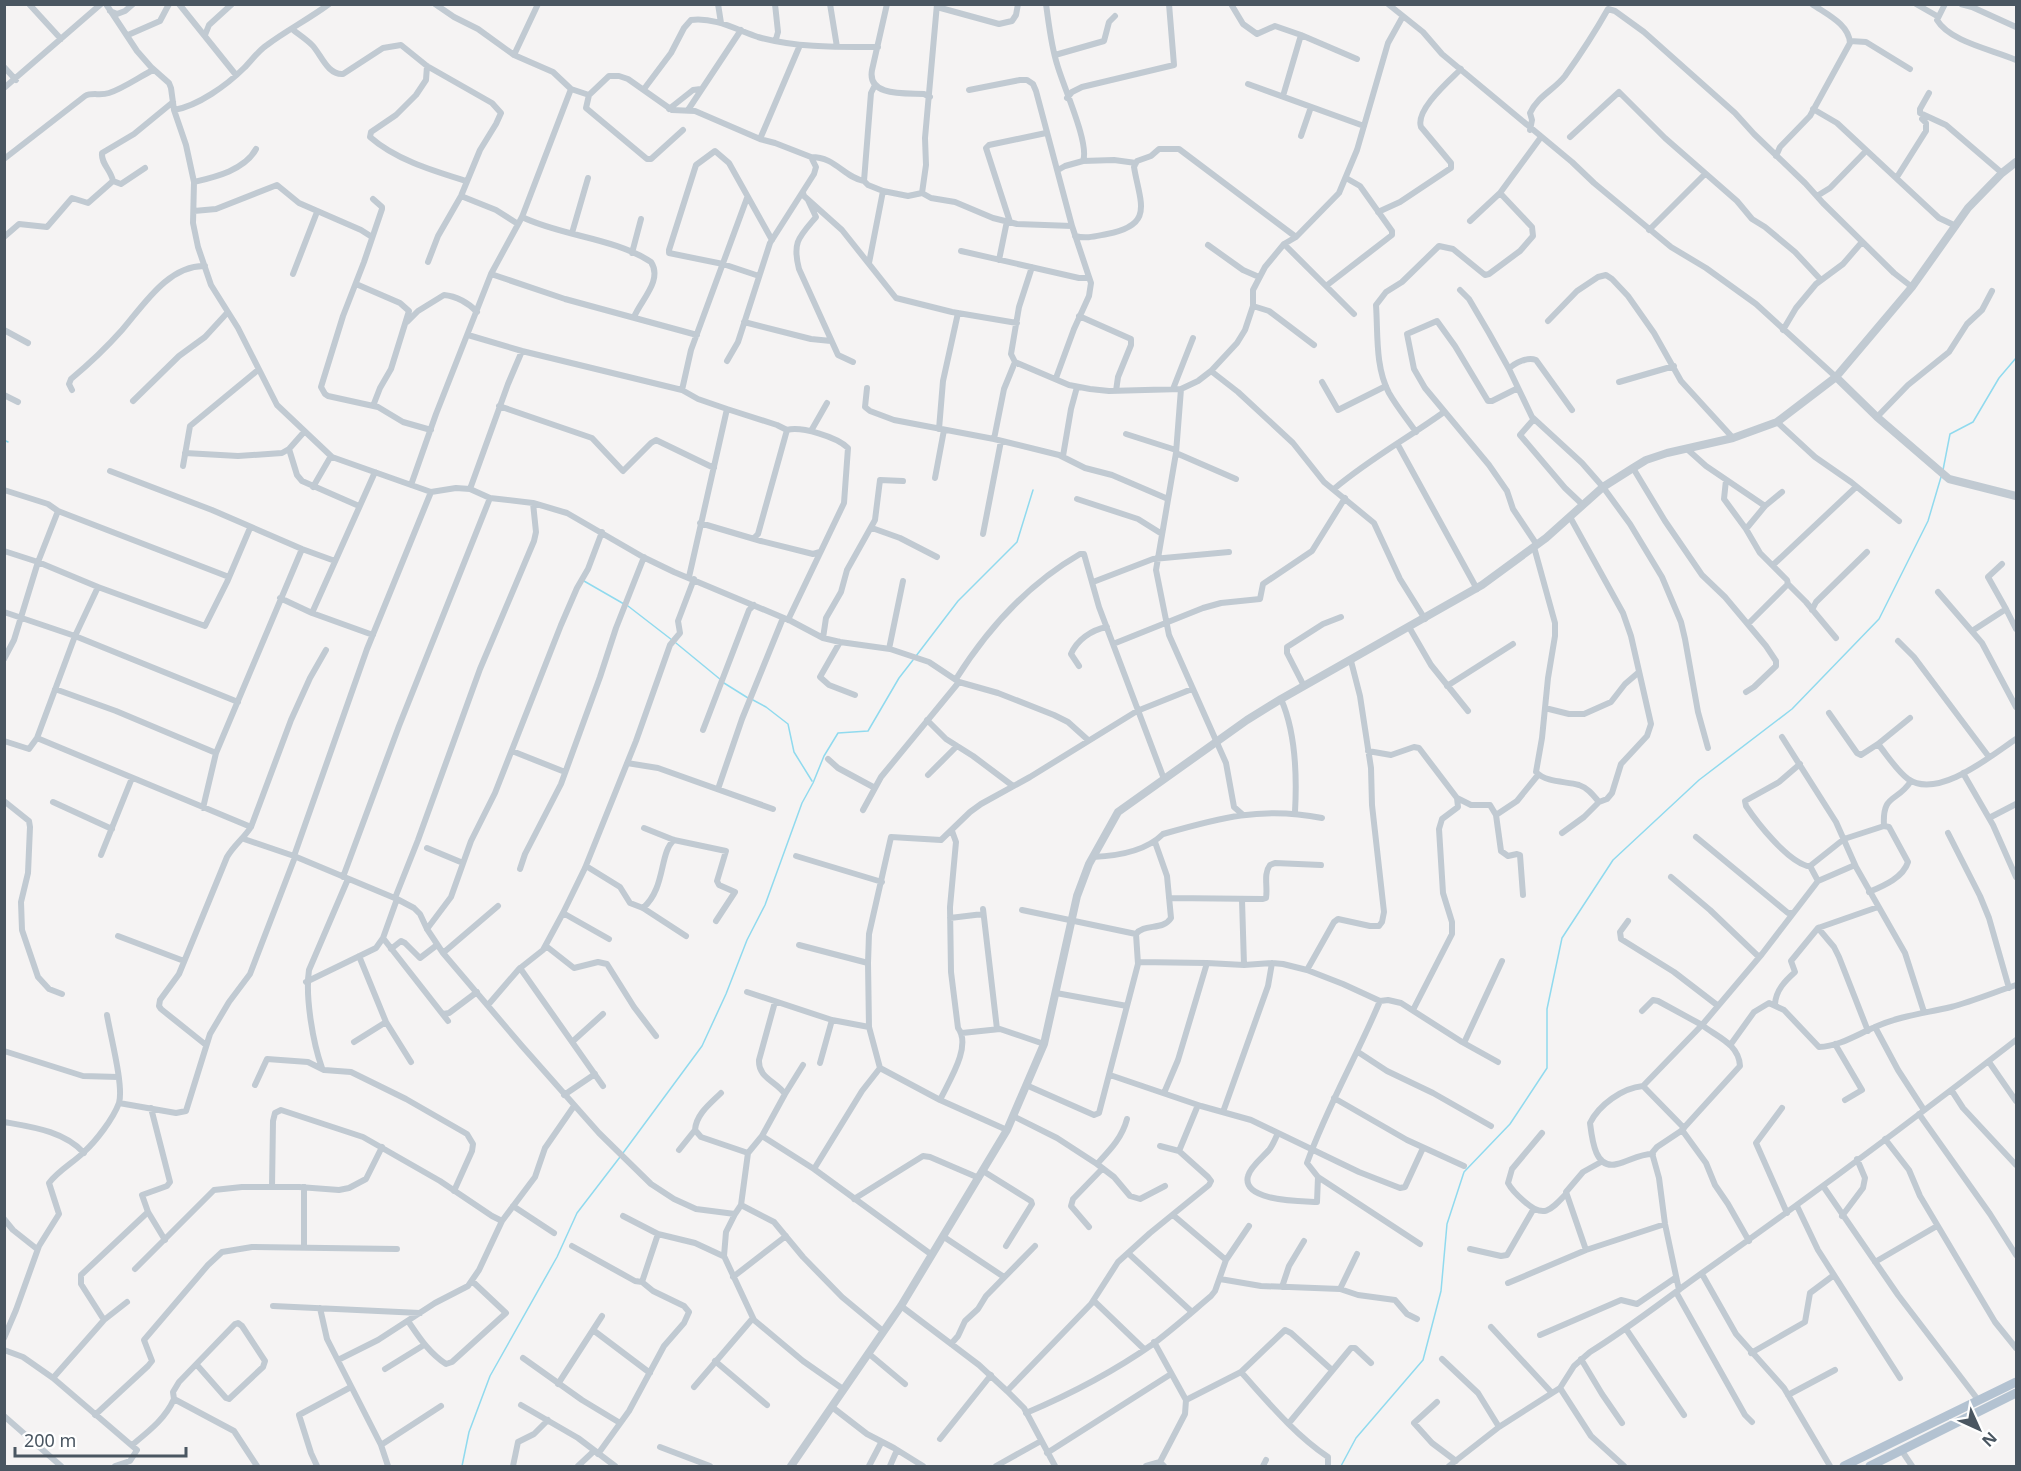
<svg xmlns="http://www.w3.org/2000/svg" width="2021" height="1471" font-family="'Noto Sans',sans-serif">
	<rect width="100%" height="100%" fill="#f5f3f3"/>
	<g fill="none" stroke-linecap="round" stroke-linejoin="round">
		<path stroke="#90daee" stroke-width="1.5" d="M4,440L8,442
			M1943,470L1950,434L1973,422L1999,378L2016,358
			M584,581L624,604
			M628,606L672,640
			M676,643L721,680
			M916,656L958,601L1017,542L1033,490
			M724,683L748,698
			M753,700L766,707L788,724L794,752L812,781
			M623,1153L702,1046L726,994L747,940L765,905L802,803L813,783L824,756L838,733L868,731L899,678L913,660
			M462,1466L469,1432L490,1376L557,1257L577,1213L620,1157
			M1341,1466L1356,1438L1423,1360L1441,1291L1447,1224L1464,1172L1510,1124L1547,1068V1009L1562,938L1613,860L1699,780L1792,709L1879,619L1928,521L1941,477"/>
		<path stroke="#c1cad2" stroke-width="6" d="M29,4L61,39
			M106,4L137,51L151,67L169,83L171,88L174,110L186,145L194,182L193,223L198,247L211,285L238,328L277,405L332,457L431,492L456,488L470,489L490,498L533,503L567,513L643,557L674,572L791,621L823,638L840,642L890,649L929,662L959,682L998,693L1054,715L1068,722L1088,740
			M179,4L236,75
			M435,4L454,17L478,29L514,55L553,72L571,89L589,95L609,76H619L628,79L672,110L695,111L760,139L775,143L811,157L816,167L814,174L770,243L738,342L727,361
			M718,4L721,23
			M775,4L778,32L776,39
			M830,4L837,47
			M887,4L872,70C867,97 906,93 924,94L930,97
			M1046,4C1049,25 1051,45 1057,64C1063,86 1090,144 1083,161L1065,166L1058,170
			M1231,4L1243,24L1257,34L1275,26L1301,35L1283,96
			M1388,4L1423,32L1442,54L1572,162L1594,183L1671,247L1706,268L1756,304L1836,377
			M1916,4L1937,16
			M1945,4L1937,20C1950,42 1994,50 2016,60
			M1961,4L1972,7L2016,27
			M937,7L999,24L1012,21L1016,15L1018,4
			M110,11L117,14L125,11L133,4
			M292,29C298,34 306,39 312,45C321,54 327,75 343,74L383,48L401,45L427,66L492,103L501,113L496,124L480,150L461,196L438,236L428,262
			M128,35L160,21L169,4
			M205,35L209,25L232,4
			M1301,35L1357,59
			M1850,41L1866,42L1910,69
			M514,55L538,4
			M1055,55L1104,41L1109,22L1115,16
			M427,66L426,80L416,95L396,115L371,132L370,137C396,160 434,171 466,181
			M4,67L16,80
			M1248,84L1364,126
			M874,87L871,93L864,181L868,185L883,191
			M4,88L101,4
			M644,89L671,53L684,28L691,20C715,17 737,30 758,37C798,48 838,47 878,47
			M969,90L1020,80H1027L1033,84L1036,91L1072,226L1091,283L1089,296L1074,329L1056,378
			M1929,93L1920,109V113L1946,125L2002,173
			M589,95L586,108L647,159H651L683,130
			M1067,98L1072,92L1082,87L1174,65L1169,4
			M669,109L693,90L701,89
			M1813,109L1837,123L1939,218L1956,226
			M174,110C198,106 227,85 244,68C252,60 258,51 267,45C287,30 309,19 329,4
			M688,110L741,30
			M1530,130L1532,120L1530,113C1538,96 1554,90 1565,76C1580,55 1595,32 1608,9L1615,11L1644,32L1735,113L1754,134L1805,183L1823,203L1894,273L1912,287
			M1301,136L1311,107
			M1570,137L1619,92L1665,138L1737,201L1752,219L1765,227L1795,252L1821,280
			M760,139L800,45
			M1776,156L1780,147L1810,116L1850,43C1849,24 1826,14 1812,4
			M811,157C836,157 843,177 864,181
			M4,159L85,96C92,92 100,96 109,93C124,88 139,77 153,70
			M1083,161L1114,160L1136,163
			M145,168L121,184L113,181C111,170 101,164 102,153L134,134L173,102
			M1897,177L1926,131V123L1922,119L1924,116
			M194,182C215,177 245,170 256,149
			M803,193L804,196L842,230L896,298L952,312L1017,323
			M922,193L926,165L925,138L937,4
			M461,196L496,210L518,224
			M1817,196L1830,188L1866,151
			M373,199L382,207V209L364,262L343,316L321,387L325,394L328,396L378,407L403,422L431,430
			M808,200L816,217C799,237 792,242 799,269L838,355L853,362
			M194,211L216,209L277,185L299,203L361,230L372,237
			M1378,212L1400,202L1451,168V163L1421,127C1415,110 1449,81 1461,69
			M522,217C561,236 615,238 651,262C663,280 641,300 634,317
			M1470,221L1500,193L1541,137
			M1010,222L986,148L989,145L1046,133
			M1649,230L1705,174
			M572,233L588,178
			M1075,236C1087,239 1096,236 1107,234C1155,225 1140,203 1134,167L1137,161L1151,156L1159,149H1179L1296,237
			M4,237L19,224L47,227L72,198L88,203L113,181
			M1284,244L1354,314
			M1208,245L1243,270L1259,277
			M961,251L1079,278H1089
			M632,253L641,219
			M999,260L1007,221
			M869,263L883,191L908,196L922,193L931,198L955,202L993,218L1017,224L1072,226
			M1032,267L1019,307L1011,354L1015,362L1069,385L1090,389L1109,391L1181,389L1198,381L1211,371L1237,343L1245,330L1253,306V290L1265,267L1284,244L1296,237L1339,193L1357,150L1388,43L1403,16
			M293,274L317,212
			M491,274L565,299L697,335
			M759,276L723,264L669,253V250L696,165L715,151L729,163L772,240
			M356,284L400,303L409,311L391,369L380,388L373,406
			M1326,286L1392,235V231L1360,186L1346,178
			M1460,290L1469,299L1489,333L1509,369L1532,417L1582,463L1603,487L1630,524L1662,577L1681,622L1685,639L1698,712L1708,748
			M1253,306L1269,311L1314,345
			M1079,316L1131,339V345L1118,377L1116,391
			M1548,321L1577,291L1598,277L1606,275L1612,279L1628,296L1654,333L1681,381L1733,438
			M407,322L418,311L444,295C456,296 469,303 477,312
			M744,322L811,339L831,341
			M4,330L28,343
			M1783,330L1796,308L1816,284L1843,264L1862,242
			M468,335L522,351L682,390L698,399L727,409L689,577
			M1509,369C1515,362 1528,357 1536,360L1572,410
			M1211,371L1238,392L1293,443L1324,482L1374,523L1400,579L1425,619
			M1322,382L1338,410L1386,386
			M1619,382L1674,366
			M867,388L865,407L870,411L894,420L994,439L1059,455L1085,468L1112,475L1168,499
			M1518,388L1492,401H1488L1455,346L1437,321L1407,334L1414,369L1425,388L1489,465L1507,491L1513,509L1537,545
			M1173,389L1193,338
			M1181,389L1176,453L1156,570L1169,635L1226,763L1234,807L1242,814
			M72,390L69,384L71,379C89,364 106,348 122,330C143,306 168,265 205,266
			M682,390L691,350L747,198
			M4,395L18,402
			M133,401L179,356L205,337L227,313
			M499,406L592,438L623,471L651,443L656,440L714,468
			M727,409L777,425L787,430C801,426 837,437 848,448L844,503L788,620
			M1877,417L1908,385L1949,352L1967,324L1982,310L1992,291
			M1534,419L1520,435L1565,488L1583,505
			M1777,422L1815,457L1851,482L1899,521
			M939,429L943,381L958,313
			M811,431L827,403
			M1416,432C1407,419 1397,407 1389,393C1375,367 1378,333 1376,305L1386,292L1402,282L1439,246L1453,249L1485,275L1489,274L1520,251L1533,236L1532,227L1500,193
			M1126,434L1176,450
			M994,439L1004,389L1015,362
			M1398,445L1477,589
			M289,449L297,475L302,481L359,506
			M1687,449L1706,466L1765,506
			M185,453L238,456L282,453L289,449L304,432
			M1176,453L1236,479
			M1063,456L1071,409L1077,387
			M183,466L190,426L258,370
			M1633,468L1665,521L1702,575L1725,597L1766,646L1776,661V666L1754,687L1746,692
			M110,471L212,510L302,549L335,561
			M935,478L944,430
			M1726,480L1724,499L1746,529L1760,553L1787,580L1788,584L1806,602L1836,638
			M411,485L436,414L491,274L522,217L571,89
			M313,487L331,456
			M470,489L508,384L522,351
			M1334,489C1368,460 1408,438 1444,412
			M4,490L48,504L58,511L229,577
			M1077,499L1138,519L1162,534
			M700,523L761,541L813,554L820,552
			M872,528L900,538L937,557
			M1746,529L1765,506L1782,492
			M983,534L1001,441
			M754,538L758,534L787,430
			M1534,547L1555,623V636L1548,678L1542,738L1536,772C1547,783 1565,781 1579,785C1588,788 1593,795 1599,802
			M4,551L38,562L98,587L205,626L227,582L250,528
			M1773,565L1856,487
			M1093,582L1153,559L1229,552
			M1938,592L1982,643L2016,707
			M280,598L312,613L373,635
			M2006,609L2016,629
			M1812,610L1816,602L1867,552
			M4,612L75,636L238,702
			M312,613L375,472
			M1748,624L1788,584
			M1409,627L1431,665L1468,711
			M1972,631L2006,609L1988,577L2002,564
			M823,638L826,618L841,592L847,570L875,520L880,480L903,481
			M1898,641L1914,657L1989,757
			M840,642L820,677L829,685L855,695
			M1113,644L1203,608L1221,603L1260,599L1263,584L1312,551L1345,498
			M889,649L903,581
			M4,659L14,640L38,562L58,511
			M1079,666L1071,654C1077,640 1091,630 1107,627
			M956,679C988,628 1028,584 1080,554H1084L1099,607L1164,779
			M1304,686L1287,653V647L1323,624L1341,617
			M1447,686L1513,644
			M55,689L116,711L216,753
			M1281,699C1296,733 1297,776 1295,812
			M1545,708L1569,714H1584L1611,702L1625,684L1639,672
			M1829,713L1857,753L1861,755L1878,744L1910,718
			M927,720L946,739L973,756L1013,786
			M703,730L749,610L754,605
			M1782,737L1836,822L1856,867L1905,953L1924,1012
			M37,738L251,827
			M4,741L29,749L37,738L75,636L98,587
			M1878,744C1887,755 1897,771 1908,779C1938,800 1992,755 2016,739
			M512,751L565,772
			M1368,751L1391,755L1414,747L1419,748L1457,798L1471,805H1490L1496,815L1501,851L1508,856L1517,854L1520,855L1523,895
			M828,759L838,768L875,788
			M627,763L658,768L773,809
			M1800,764L1779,782L1745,801L1746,806C1758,824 1786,859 1807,866H1810L1844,839L1884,826L1889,827L1908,862C1903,878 1883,886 1869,892
			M1963,773L1993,825L2016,877
			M928,775L957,746
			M718,789L742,719L783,618
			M4,801L29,821L30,827L28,873L21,902L22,930L38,977L49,989L62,994
			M53,802L112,829
			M203,808L216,753L302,549
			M863,810L881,777L959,682
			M1496,815L1517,801L1538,775
			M1989,818L2016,804
			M1884,826C1882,793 1897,803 1911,781
			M644,828L674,840L726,851L717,881L719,885L735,892L716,921
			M952,831L956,842L950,907L951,972L958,1028C972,1046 949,1081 940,1100L1007,1130
			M1562,833L1584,817L1599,802L1607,799L1612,793L1621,764L1647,736L1651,724L1631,636L1623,613L1570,517
			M1948,833L1980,896L1989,918L2009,988
			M1696,837L1788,913H1792
			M244,839L294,856L397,899L414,908L420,914L427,929L443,953L522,1046L599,1133L651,1184L674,1199L696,1209L735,1214L741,1205L774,1222L803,1257L842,1297L883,1331
			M427,848L463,863
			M101,855L132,778
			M294,856L367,649L431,492
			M796,856L882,882
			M1093,857C1117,856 1145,852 1163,834C1219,818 1262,806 1322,818
			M586,866L620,887L630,903L643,908L686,936
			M1810,866L1818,881
			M520,869L525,854L561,784L600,677L616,628L644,557
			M343,877L399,726L490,498
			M1671,877L1710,910L1759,957
			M395,898L418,840L480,669L534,541L536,532L533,503
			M1169,898L1263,899L1266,898C1268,887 1263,874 1270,865L1275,863L1321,865
			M1242,900L1244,965
			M643,908C666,888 659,853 674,840
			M983,909L997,1029
			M1022,910L1136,934C1144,923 1163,931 1171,918L1167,876L1155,842
			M563,913L609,939
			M950,918L983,914
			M1628,921L1620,932L1621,939L1674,972L1717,1005
			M1818,928L1834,947L1839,957L1868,1031
			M427,929L451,897L471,841L495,793L561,625L577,588L588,569L602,532
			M118,936L184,961
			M383,938L448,1021
			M799,945L868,963
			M546,946L574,968L598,962L607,964L634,1007L656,1036
			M391,949L401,941L405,943L420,958L437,945
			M443,953L498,906
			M359,956L386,1022L411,1062
			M1138,962L1207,963L1244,965L1272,963L1283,964L1307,970L1343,984L1380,1001L1388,1000L1401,1003L1462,1042L1498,1062
			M520,968L603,1086
			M1307,970L1334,922L1338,919L1370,926H1379L1382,922L1384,912L1372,805L1371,768L1360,696L1351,661
			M306,982L376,948L383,938L397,899
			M747,992L832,1020L869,1027
			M1056,993L1127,1006
			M1380,1001C1357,1056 1327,1107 1307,1163L1318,1177L1420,1244
			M1775,1004C1776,990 1785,981 1795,972L1791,961L1818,928L1878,907
			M488,1005L519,969L543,950L563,913L585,868L636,741L670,645L680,633L678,621L694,579
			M1413,1010L1452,934V922L1443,893L1439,829L1442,819L1458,807L1457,798
			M1642,1011L1653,1000L1658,1001L1702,1025L1643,1086C1622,1088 1599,1105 1590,1123C1592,1139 1595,1170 1617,1164C1630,1161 1638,1154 1653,1154
			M443,1014L449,1013L477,992
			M1875,1027L1898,1070L1924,1110
			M962,1033L1000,1029L1044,1044
			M354,1042L386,1022
			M572,1042L603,1014
			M1464,1043L1502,961
			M1731,1044L1754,1012L1769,1003L1784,1010L1819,1047C1840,1046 1856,1035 1875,1027C1899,1016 1926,1013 1951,1007C1973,1001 1995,992 2016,985
			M1835,1044L1862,1090L1845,1100
			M206,1045L161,1009L159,1006L160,1000L179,974L227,857C234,845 244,838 251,827L291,720L310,678L326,650
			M4,1051L83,1076L118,1077
			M1358,1052L1387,1071L1433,1093L1491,1126
			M1989,1062L2016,1101
			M820,1063L832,1020
			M322,1068C313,1043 305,997 309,970L348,879
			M880,1068L940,1100
			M1110,1075L1201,1106L1251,1120L1359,1172L1400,1188L1405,1187L1423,1148
			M255,1085L267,1059L308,1062L324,1070L351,1072L406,1099L467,1134L473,1144L472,1151L454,1191
			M1026,1085L1094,1115L1099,1113L1138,964L1136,934
			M1643,1086L1684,1128
			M1952,1091L1963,1108L2016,1165
			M721,1093C711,1103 696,1114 695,1130L701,1137L748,1153
			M1164,1093L1178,1060L1207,963
			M785,1094L803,1065
			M564,1095L595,1074
			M1334,1098L1407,1140L1464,1166
			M119,1103L176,1113L186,1111L210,1034L229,1002L250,974L295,857
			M151,1108L170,1182L167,1186L142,1195L148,1212L165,1240
			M1782,1108L1756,1143L1787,1213
			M1223,1112L1268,986L1272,963
			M1919,1114L1990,1214L2016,1255
			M1013,1116L1057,1138L1097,1164L1114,1177L1130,1196L1140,1199L1165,1186
			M4,1122C32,1127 64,1131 84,1153
			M1682,1130L1706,1163L1715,1185L1728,1204L1749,1241
			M1278,1133C1275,1139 1273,1145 1269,1150C1263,1157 1250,1167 1248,1176C1241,1202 1303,1201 1317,1202L1318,1177
			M1542,1133L1512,1169L1508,1183C1512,1191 1518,1196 1525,1202C1544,1219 1551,1210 1566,1194
			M762,1136L814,1169L932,1255
			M1885,1139L1909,1170L1920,1196L1995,1322L2016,1348
			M679,1150L695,1130
			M1179,1151L1198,1105
			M1097,1164C1110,1150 1122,1138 1127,1119
			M814,1169L862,1091L880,1068L869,1027L868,963L869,934L891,837L941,840L970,812L981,804L1030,777L1137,711L1192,689
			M983,1171L1031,1201L1032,1204L1006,1246
			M1823,1186L1898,1295L1979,1401
			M272,1187L273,1121L275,1113L281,1110L363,1137L440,1181L492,1216L502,1221
			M304,1187V1247
			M854,1199L923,1156L930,1157L979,1178
			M741,1205L748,1153L762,1136L785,1094C776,1081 758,1078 759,1060L775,1002
			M513,1206L554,1233
			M1797,1206L1818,1250L1900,1378
			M735,1214L726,1232L724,1256L754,1320L803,1361L843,1389
			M1173,1215L1226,1260
			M623,1216L658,1234L695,1243L723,1256
			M1842,1216L1863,1188L1865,1178L1857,1159
			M4,1219L13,1230L37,1249
			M1089,1227L1071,1206L1073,1199L1102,1169
			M944,1237L1004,1277
			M572,1246L635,1281L642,1282L653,1291L684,1306L689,1312L684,1323L664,1346L629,1411L598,1454
			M1470,1249L1501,1256L1507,1255L1533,1210
			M1586,1250L1566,1192L1583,1172L1601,1162
			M1128,1253L1192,1312
			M1875,1262L1937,1226
			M135,1269L214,1190L242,1187H299L339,1190L349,1188L366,1179L382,1147
			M1702,1274L1736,1334L1784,1388L1830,1466
			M733,1277L786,1236
			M1220,1279L1261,1286L1340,1289L1357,1254
			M642,1282L658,1234
			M1508,1283L1586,1250L1665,1224
			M1282,1287L1289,1266L1304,1241
			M1340,1289L1358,1295L1395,1300L1407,1314L1417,1319
			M1679,1290L1665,1224L1659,1178L1652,1153L1657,1147L1681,1131L1740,1066C1739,1044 1717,1037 1702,1025L1762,954L1818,881L1855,865
			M1676,1292L1745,1415L1752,1422
			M1094,1301L1144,1349
			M273,1306L420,1313
			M901,1306L979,1365L1007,1391L1024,1408L1055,1466
			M320,1308L327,1339L381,1445L388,1466
			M104,1320L81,1284V1275L148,1212
			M408,1321C419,1337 429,1353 446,1364L452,1362L506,1313L472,1281
			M1491,1327L1552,1393
			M1626,1329L1684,1415
			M593,1330L650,1373
			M1540,1335L1621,1300L1637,1304L1675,1278
			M4,1338L16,1310L39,1246L59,1214L49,1183C59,1170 73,1163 84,1152C96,1141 113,1119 119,1103C124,1086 110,1034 107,1015
			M1154,1342L1186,1400L1185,1414L1160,1462L1164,1466
			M951,1344L958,1336L965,1321L978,1309L986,1296L1035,1246
			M4,1350L23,1357L53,1378L137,1450L130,1461L115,1466
			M868,1353L905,1384
			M1751,1353L1805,1322L1810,1293L1834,1275
			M523,1358L582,1400L620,1423
			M1442,1359L1478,1393L1499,1427
			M1581,1359L1602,1394L1622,1423
			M338,1360L378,1340L435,1303L468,1286L479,1270L502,1221L535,1177L545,1148L574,1106
			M715,1361L767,1405
			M197,1365L226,1398L229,1399L263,1367L265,1361L242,1326L238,1323L235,1324L179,1382L173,1392L174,1399L234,1431L257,1466
			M385,1369L424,1345
			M1241,1372C1268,1402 1294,1434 1328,1457V1466
			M53,1378L104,1320L127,1302
			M558,1384L602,1316
			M694,1387L753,1318
			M1560,1388L1591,1436L1624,1466
			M1007,1391L1091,1304L1118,1262L1150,1233L1209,1185L1211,1181L1208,1177L1179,1151L1160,1146
			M1788,1395L1835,1370
			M1186,1400L1241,1372L1285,1330L1291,1333L1332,1370
			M1437,1402L1414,1423L1432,1443L1456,1461
			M521,1405L578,1438L615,1466
			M832,1407L867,1434L894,1448L923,1466
			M1026,1413C1071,1394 1113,1372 1153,1344C1173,1329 1192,1312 1211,1296L1215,1291L1226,1260L1249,1226
			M95,1415L148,1366L152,1361L144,1340L208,1265L222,1252L252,1247L397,1249
			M4,1416L61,1466
			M1289,1423L1351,1348H1355L1371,1363
			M940,1439L991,1375
			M132,1445C149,1431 165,1419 174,1399
			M381,1445L441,1406
			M660,1447L710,1466
			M1902,1451L1912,1466
			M1047,1453L1171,1374
			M317,1466L311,1453L299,1415L351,1387
			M513,1466L518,1442L534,1434L548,1420
			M578,1466L594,1451
			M869,1466L881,1443
			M890,1466L897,1450
			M996,1466L1041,1441
			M1146,1466L1160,1462
			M1263,1466L1266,1460
			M1449,1466L1499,1427L1560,1388L1574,1366L1590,1352C1629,1328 1664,1300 1702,1273C1808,1198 1913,1120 2016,1040"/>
		<path stroke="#c1cad2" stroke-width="8" d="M1836,377L1877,417L1949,479L2016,496
			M791,1466L901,1306L1007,1130L1044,1044L1077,896L1089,864L1118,812L1247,720L1281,699L1482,585L1546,538L1603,487L1633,468L1646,460L1667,453L1733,438L1777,422L1836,377L1912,287L1968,208L2002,173L2016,162"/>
		<path stroke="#b3c2d1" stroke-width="9" d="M1844,1466L2016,1382
			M1870,1466L2016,1393"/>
	</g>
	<rect width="2021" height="1471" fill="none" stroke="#4a5661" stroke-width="12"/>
	<g transform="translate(1979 1429) rotate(135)" stroke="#ffffff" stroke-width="4.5" paint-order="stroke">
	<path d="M0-4.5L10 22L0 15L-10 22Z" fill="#4a5661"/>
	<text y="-9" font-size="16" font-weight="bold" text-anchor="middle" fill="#4a5661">N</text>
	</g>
	<path d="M15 1447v9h171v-9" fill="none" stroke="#4a5661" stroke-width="3"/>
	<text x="24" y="1447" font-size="18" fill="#4a5661" stroke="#ffffff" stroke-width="4.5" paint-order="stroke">200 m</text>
</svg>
